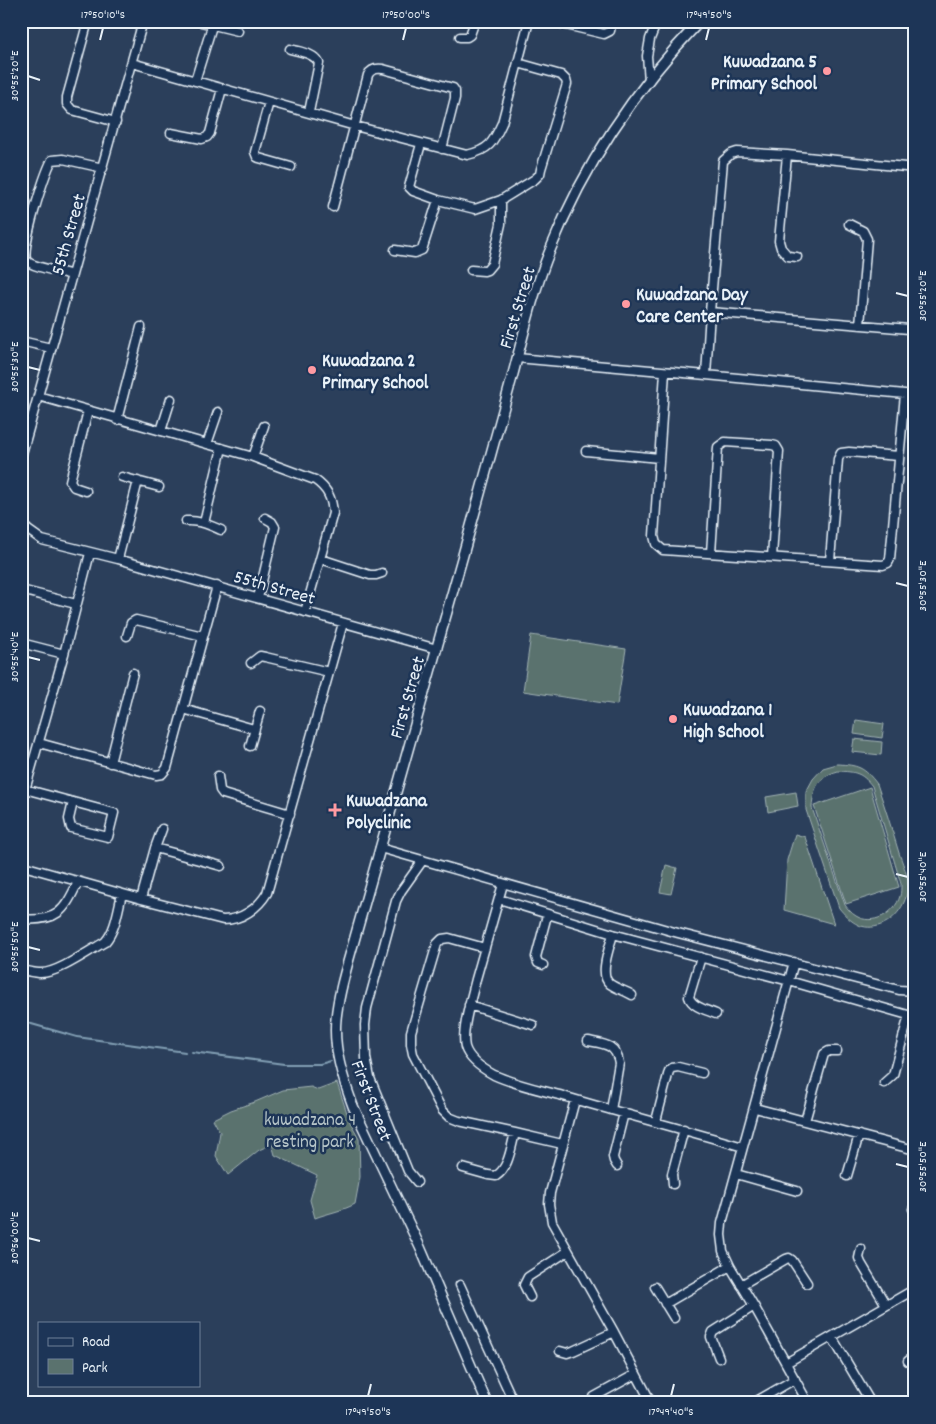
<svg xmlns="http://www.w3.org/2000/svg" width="936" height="1424" font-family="Dekko,sans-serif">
	<rect width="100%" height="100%" fill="#2b3f5b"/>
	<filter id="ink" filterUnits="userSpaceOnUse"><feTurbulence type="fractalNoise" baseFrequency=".02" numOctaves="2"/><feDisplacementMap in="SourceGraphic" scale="10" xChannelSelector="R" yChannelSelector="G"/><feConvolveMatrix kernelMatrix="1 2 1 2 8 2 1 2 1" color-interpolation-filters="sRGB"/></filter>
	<g filter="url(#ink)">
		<path fill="#5a726e" stroke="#a1b2b3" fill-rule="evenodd" d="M531,635L626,649L617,705L523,691Z
			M856,720L884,724L882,738L854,734Z
			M854,739L882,742L881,755L852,752Z
			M837,764C858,765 864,767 877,784C885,807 892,830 899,853C902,862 907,873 908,882C909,901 896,921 878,926C860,931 849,920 839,908L806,810V792L813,779L823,768ZM838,771C855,772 861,772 872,786L901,884C901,888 901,893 900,896C895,914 872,926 856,916C851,913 848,909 845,905L812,808C813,788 818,777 838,771Z
			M870,787L899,887L846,904L814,806Z
			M796,792L798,806L768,812L766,797Z
			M795,834L805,837L834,924L784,910L787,860Z
			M666,865L677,868L671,894L660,892Z
			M337,1083L350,1122L359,1138L360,1177L355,1204C342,1211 328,1213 315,1218L310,1200L317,1175L275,1155L272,1144L259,1150L228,1175L216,1156L220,1132L213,1119L231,1110L255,1102L283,1090L311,1087L318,1090Z"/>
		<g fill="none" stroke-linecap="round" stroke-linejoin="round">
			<path stroke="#829fb4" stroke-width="2" d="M21,1021L77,1037L185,1052
				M192,1052L284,1064H320L331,1061"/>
			<defs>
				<path id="minor" d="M88,21L67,97V104L72,110L116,122
					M197,21L238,31
					M549,21L604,34L610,31L612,21
					M460,37H467L470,35L475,21
					M290,49C300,52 314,53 319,63L309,112
					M132,63L355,126L467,155C489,150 493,143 502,123L529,21
					M649,80L647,56L650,39L657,21
					M195,81L212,26
					M269,102L255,152L257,157L259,158L291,167
					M171,133L202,139L207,137L210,133L222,89
					M421,144L409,187L413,191L438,200L475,209L501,200L535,179L540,174L541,169L567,84L566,80L561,75L518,63
					M787,155L779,241L781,248L788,256L797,257
					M333,207L368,75C371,69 376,68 383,69L453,88L455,91V98L442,149
					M849,224L863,231L867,239L860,325
					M395,250L415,253L422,250L438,200
					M471,270L484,271L487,270L492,264L501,224V200
					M72,275C63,272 32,267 27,261C19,252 45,173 52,160L63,159L103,168
					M710,312L909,329L915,327
					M21,341L51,348
					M517,358L706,375L710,312L723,161L731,154L737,152L787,155L915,168
					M665,372L654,536L656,544L663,550L883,565L888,563L890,559L905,394
					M706,375L915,395
					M38,396L253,457L315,480C328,489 332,499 333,513L305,612
					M117,420L130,370L141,327
					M161,431L171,399
					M207,444L218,412
					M586,451L659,458
					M21,457L143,21
					M253,457L264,426
					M122,477L159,487
					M86,491L74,487L70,481L88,411
					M186,521C199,520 209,525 221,530
					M21,523L28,530L42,540L118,559L437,649
					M204,523L222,448
					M711,553L718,447L725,442L772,445L776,446L779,451L772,557
					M118,559L138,481
					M321,559L370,575H376L382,573
					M830,561L838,459L841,453L849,452L899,456
					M21,590L76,604
					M258,598L275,527L272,522L265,518
					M127,636L131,623L136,620L203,636
					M21,643L64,654
					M251,663L260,656L265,657L329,672
					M183,709L254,729
					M39,743L156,775L162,774L167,768L217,586
					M250,746L260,711
					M110,763L133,673
					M218,776L220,790L223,794L290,814
					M21,788L114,813L108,837L71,828L69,819L73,802
					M21,804L64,654L90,553
					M155,848L162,829
					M380,848L678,933L899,990L915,991
					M21,863L27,867L141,899L223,920C242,920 258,908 267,893L343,623
					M503,884C494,916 485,948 476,979C472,996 461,1030 465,1047C469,1060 483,1069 494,1075C516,1085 541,1090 563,1096C623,1114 683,1129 743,1147
					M141,899L155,848L221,866
					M499,899L613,934L789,981L915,1017
					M21,919C57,922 64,912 78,882
					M613,934C610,947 598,975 610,984C617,989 626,991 632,995
					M485,948L449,938L442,939L437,944L411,1032V1044L413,1054L442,1110L449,1117L459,1121L515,1133L562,1144
					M701,957L689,997C692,1007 707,1010 716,1014
					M794,962L722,1223L721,1235L723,1251L730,1266L754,1306L808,1403
					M543,965L538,963L536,957L547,915
					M21,970C28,971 35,973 41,973C58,973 90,950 105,942C116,930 118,909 122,894
					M469,1005L533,1025
					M588,1041C604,1044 616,1044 619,1063L611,1110
					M884,1083L893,1075L909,1015
					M575,1100L550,1193L549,1204L552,1222L614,1332L651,1402L649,1403
					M755,1108L915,1150
					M656,1121L669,1071L672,1068L678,1067L702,1073
					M805,1121L824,1054L829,1051H837
					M617,1166L614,1161L613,1157L624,1113
					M463,1168L488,1175L496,1176C509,1168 511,1147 515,1133
					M736,1174L797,1191
					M847,1176L859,1135
					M417,1182L408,1171L370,1078L366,1058L365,1025L367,1008L396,901L401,891L423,860
					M673,1184L672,1174L684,1129
					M913,1209L915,1212
					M861,1249L859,1258L861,1263L886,1305
					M460,1285L514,1403
					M741,1285L786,1259L789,1258L792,1260L807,1283
					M655,1287L674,1318
					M530,1297L524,1285L528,1277L568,1251
					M665,1304L730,1266
					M832,1337L871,1403
					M560,1351L567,1353L573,1351L614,1332
					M719,1358L711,1337L713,1332L754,1306
					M908,1361L915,1356
					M786,1363L915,1289
					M592,1403L594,1397L636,1374
					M753,1403L795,1379"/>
				<path id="tertiary" d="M487,1403L420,1247L353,1106C343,1079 333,1049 336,1019C338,997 344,976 350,955C388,822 426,689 463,555C479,495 496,435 513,374C524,332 534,289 551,248C585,163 637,87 700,21"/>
			</defs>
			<use href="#minor" stroke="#e8f1f8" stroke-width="11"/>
			<use href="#tertiary" stroke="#e8f1f8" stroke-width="12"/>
			<use href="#minor" stroke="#1d3557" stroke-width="8"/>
			<use href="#tertiary" stroke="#1d3557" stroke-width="9"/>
		</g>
	</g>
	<path fill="none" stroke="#e8f1f8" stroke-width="2" d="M100,40L103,28M403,40L406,28M706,40L709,28M28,76L40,80M896,293L908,296M28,367L40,370M896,583L908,586M28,657L40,660M896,874L908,877M28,947L40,950M896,1164L908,1167M28,1238L40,1241M368,1396L371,1384M671,1396L674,1384"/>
	<g fill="#ff9aa2" stroke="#1d3557" stroke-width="2">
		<circle cx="827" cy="71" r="5"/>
		<circle cx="626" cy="304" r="5"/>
		<circle cx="312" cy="370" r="5"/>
		<circle cx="673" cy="719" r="5"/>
		<path d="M332.5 802.5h5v5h5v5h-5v5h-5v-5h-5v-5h5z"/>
	</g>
	<g text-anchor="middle" stroke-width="5" stroke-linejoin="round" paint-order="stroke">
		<g font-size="19" font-weight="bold" fill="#e8f1f8" stroke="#1d3557" text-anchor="start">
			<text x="817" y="67" text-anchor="end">Kuwadzana 5<tspan x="817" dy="22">Primary School</tspan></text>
			<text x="636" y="300">Kuwadzana Day<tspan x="636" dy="22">Care Center</tspan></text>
			<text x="322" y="366">Kuwadzana 2<tspan x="322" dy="22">Primary School</tspan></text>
			<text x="683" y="715">Kuwadzana 1<tspan x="683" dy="22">High School</tspan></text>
			<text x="346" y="806">Kuwadzana<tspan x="346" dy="22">Polyclinic</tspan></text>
		</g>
		<g font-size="19" fill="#e8f1f8" stroke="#1d3557">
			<text transform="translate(67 234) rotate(-74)" y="7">55th Street</text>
			<text transform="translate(516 307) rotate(-73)" y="7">First Street</text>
			<text transform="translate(275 586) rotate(16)" y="7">55th Street</text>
			<text transform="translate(406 697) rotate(-74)" y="7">First Street</text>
			<text transform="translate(373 1100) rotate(69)" y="7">First Street</text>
		</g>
		<g font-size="19" fill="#b6c5c8" stroke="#1d3557">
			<text x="310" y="1125">kuwadzana 4<tspan x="310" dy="22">resting park</tspan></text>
		</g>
	</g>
	<rect width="936" height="1424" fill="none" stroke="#1d3557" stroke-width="55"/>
	<rect x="38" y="1322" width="162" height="65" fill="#1d3557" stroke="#6e8097"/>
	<rect x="48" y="1338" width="25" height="8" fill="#1d3557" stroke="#6e8097"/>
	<text x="82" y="1346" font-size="15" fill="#e8f1f8">Road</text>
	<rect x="48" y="1359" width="25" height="15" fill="#5a726e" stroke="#6e8097"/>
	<text x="82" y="1372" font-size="15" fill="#e8f1f8">Park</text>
	<rect x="28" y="28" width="880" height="1368" fill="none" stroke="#e8f1f8" stroke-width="2"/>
	<g font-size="12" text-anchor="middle" fill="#e8f1f8">
		<text x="103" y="18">17°50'10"S</text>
		<text x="406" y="18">17°50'00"S</text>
		<text x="709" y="18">17°49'50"S</text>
		<text transform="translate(14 76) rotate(-90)" y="4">30°55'20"E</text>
		<text transform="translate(922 296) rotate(-90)" y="4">30°55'20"E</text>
		<text transform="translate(14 367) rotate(-90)" y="4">30°55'30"E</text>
		<text transform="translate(922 586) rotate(-90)" y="4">30°55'30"E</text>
		<text transform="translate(14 657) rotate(-90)" y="4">30°55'40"E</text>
		<text transform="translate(922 877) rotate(-90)" y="4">30°55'40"E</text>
		<text transform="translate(14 947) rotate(-90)" y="4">30°55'50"E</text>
		<text transform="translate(922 1167) rotate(-90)" y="4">30°55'50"E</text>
		<text transform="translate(14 1238) rotate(-90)" y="4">30°56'00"E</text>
		<text x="368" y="1415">17°49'50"S</text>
		<text x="671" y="1415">17°49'40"S</text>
	</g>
</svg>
